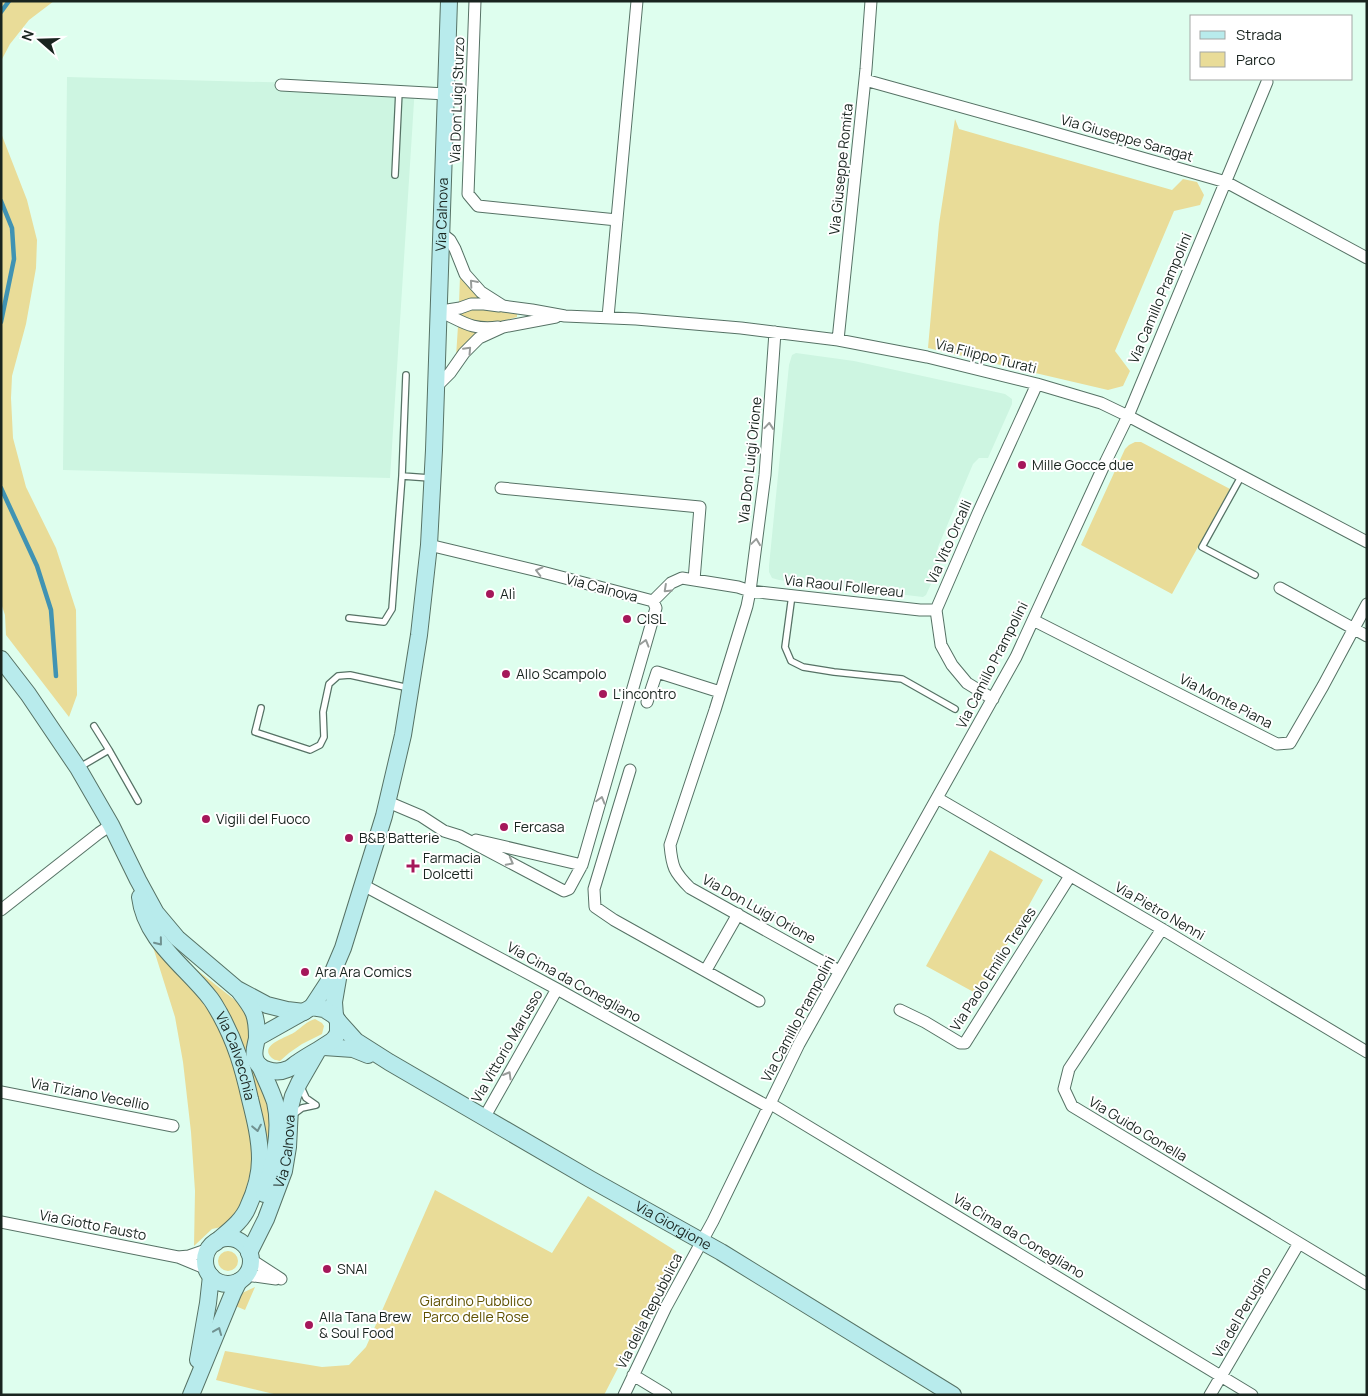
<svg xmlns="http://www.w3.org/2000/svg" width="1368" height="1396" font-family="Manrope,sans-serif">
	<rect width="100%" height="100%" fill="#defeee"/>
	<path fill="#cdf5e1" d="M67,77L415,86L390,478L63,470Z
		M796,353L854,361L1005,394L1012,399V404L988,458H979L973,464L938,547L937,553L942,560L926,595L923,597L779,580L772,578L769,572V566L789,365L792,355Z"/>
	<path fill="#e9dc98" d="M1,1H54L29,20L10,44L1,61Z
		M955,119L959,129L1172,190L1183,179L1197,182L1204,195L1200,205L1174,211L1115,351L1130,371L1123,386L1108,390L928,348L939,224Z
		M1,133L27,200L37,240L36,268L26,324L12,376L11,398L13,438L26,487L56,548L76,610L77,695L69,717L6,635L5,615L1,603Z
		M460,276L475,294L483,300L459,304Z
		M484,309L517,314V317C492,324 482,326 459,314L469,310Z
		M458,326L465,329L479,333L456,357Z
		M1135,442H1141L1230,489L1172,594L1081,545L1125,449L1129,445Z
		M990,850L1043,880L979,995L926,966Z
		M153,947L209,1007L228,1049L249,1122L253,1144L252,1166L243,1200L229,1223L221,1227L212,1229L194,1246L195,1191L191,1132L183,1062L175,1017Z
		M188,963L245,1008C250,1016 251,1025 250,1034C249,1042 245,1049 246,1057C249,1068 258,1077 262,1087C275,1114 270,1135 267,1163L259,1111Z
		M315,1019L322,1023L324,1026L322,1034L302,1044L289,1053L280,1061C276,1060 273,1060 270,1056C261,1044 288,1037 295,1032C302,1027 307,1021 315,1019Z
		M435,1190L552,1253L588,1196L676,1251L677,1254L604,1395H278L216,1380L225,1351L322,1367L349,1365L366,1347Z
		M218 1261a10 10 0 1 1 20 0a10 10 0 1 1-20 0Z
		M255,1287L245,1310L233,1305L238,1295Z"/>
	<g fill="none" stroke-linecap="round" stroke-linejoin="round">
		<path stroke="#4093b3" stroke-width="4.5" d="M1,12L9,1
			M1,201L12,228L14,259L1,322
			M1,488L37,566L51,610L56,676"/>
		<defs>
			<path id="lane" d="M395,175L399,91
				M406,375L402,476L430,478
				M1242,475L1202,547L1255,575
				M792,595L785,647L791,661L803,667L834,672L902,679L955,709
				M349,618L384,622L392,609L402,476
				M261,708L255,732L310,750L320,745L324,737L323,712L329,684L338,676L350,675L409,688
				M94,726L109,750
				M80,767L109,750L138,801
				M294,1114L302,1108L316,1105L306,1098L301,1087"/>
			<path id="street" d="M475,1L468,194L478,206L617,220
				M865,80L1027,125L1226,182L1367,258
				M281,85L446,94
				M441,233L450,240L455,249L465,274L481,292L503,306L532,310L565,316L636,319L741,328L838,340L927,357L1037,384L1101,403L1128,416L1367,542
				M438,311C450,315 461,323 473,326C481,328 490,328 498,327
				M441,311L460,308L471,304H484L499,306
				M608,317L637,1
				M775,332L765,475L750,591L747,606L715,710L670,845C672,867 674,872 690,888L839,971
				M838,340L866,69L871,1
				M436,387L450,373L464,353L479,338L503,327L556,317
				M501,488L700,507L694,580
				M1280,588L1367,636
				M653,601L671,583L682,578L738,587L750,591L920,610H936
				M1033,620L1277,744L1290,743L1323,686L1367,604
				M993,699L967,683L952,665L941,645L936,610L978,513L1037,384
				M647,702L657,672L720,692
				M630,770L594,889L595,907L614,920L759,1001
				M937,798L1162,929L1367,1052
				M388,802L421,816L444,831L460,836L564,891L569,889L582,865L656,608L653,601L542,572L429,545
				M476,840L582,865
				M363,885L557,989L769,1107
				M1,910L99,833L111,825
				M1162,929L1069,1069L1064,1089L1072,1106L1367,1284
				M706,970L738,914
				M900,1010L925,1022L960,1043H965L1070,876
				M1,1092L173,1126
				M771,1104L1252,1395
				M484,1118L557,989
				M1,1222L178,1257L207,1269
				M178,1257L189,1256L209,1249
				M250,1259L281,1279
				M246,1275L276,1279
				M633,1375L666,1395
				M624,1395L666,1307L713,1221L799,1044L1016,657L1106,461L1128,416L1267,82
				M1210,1395L1299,1243"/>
			<g id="secondary">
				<path d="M1,659L28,694L78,768L111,825L138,880L156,913L177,938L237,989L267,1005L287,1010L304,1012"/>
				<path id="s1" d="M140,897C145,940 185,966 210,998C214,1003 217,1009 220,1014C236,1043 243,1068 250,1099C255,1119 260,1139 260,1159C260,1175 255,1192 248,1207C242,1222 227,1232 215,1243"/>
				<path d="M240,992C254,1010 257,1015 257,1038"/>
				<path id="s2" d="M312,1007L329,981L343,948L384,816L403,735L419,635L429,545L434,450L449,1"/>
				<path d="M335,1016L334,1002L339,973"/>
				<path id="s3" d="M338,1021L356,1041L389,1062L590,1179L721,1252L953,1395"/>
				<path d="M324,1047L353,1049L368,1055"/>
				<path d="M260,1066C265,1078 271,1090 275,1102C282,1132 273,1166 264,1194"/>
				<circle cx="228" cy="1261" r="23"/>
				<path id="s4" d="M249,1253L266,1219L284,1171L288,1147L290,1108L293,1096L299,1083L318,1050L332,1041L335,1038L338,1033V1021L335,1016L324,1009L312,1007L257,1038C256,1044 253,1051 255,1058C258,1071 277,1074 288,1069C291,1068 294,1065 297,1063C304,1058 311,1054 318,1050"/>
				<path d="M198,1360L208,1303L211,1276"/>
				<path d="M191,1395L233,1293L239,1281"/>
			</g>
		</defs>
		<use href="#lane" stroke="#567265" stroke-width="8"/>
		<use href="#street" stroke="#567265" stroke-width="13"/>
		<use href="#secondary" stroke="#567265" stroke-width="18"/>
		<use href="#lane" stroke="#fff" stroke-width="5.5"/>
		<use href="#street" stroke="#fff" stroke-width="11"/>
		<use href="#secondary" stroke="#b8ebec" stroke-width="16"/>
	</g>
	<defs><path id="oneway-chevron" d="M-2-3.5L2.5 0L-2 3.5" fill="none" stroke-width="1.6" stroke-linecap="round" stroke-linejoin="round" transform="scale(1.25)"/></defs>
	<g stroke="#989c9a">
		<use href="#oneway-chevron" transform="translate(473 283) rotate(-131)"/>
		<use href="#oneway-chevron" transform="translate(468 350) rotate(-47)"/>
		<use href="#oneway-chevron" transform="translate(769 426) rotate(-85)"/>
		<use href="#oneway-chevron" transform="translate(756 542) rotate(-82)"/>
		<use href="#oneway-chevron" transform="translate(539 571) rotate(-166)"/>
		<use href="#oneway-chevron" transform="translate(667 589) rotate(137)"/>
		<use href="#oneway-chevron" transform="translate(645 643) rotate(-74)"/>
		<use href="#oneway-chevron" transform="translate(601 800) rotate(-74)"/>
		<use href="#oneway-chevron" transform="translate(510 862) rotate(28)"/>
		<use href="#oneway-chevron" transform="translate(508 1075) rotate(-60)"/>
	</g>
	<g stroke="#709190">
		<use href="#oneway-chevron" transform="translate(159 942) rotate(51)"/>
		<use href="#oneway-chevron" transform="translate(257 1128) rotate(79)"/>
		<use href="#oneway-chevron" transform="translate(218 1331) rotate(-68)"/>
	</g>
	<g fill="#a5175a" stroke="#fff" stroke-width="2">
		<circle cx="1022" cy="465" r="5"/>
		<circle cx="490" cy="594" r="5"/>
		<circle cx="627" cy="619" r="5"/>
		<circle cx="506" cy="674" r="5"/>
		<circle cx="603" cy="694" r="5"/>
		<circle cx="206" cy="819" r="5"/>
		<circle cx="504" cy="827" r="5"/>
		<circle cx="349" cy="838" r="5"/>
		<path d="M410.5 858.5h5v5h5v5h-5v5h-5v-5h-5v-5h5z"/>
		<circle cx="305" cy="972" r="5"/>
		<circle cx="327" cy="1269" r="5"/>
		<circle cx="309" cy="1325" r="5"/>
	</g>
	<g text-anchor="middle" stroke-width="4" stroke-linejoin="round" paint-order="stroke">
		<g font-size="14" fill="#19241f" stroke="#fff">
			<text transform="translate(457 100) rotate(-88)" y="5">Via Don Luigi Sturzo</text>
			<text transform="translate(1127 138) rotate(16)" y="5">Via Giuseppe Saragat</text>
			<text transform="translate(841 169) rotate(-84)" y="5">Via Giuseppe Romita</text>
			<text dy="5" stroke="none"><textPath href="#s2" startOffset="811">Via Calnova</textPath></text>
			<text transform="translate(1160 298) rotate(-67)" y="5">Via Camillo Prampolini</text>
			<text transform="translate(986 356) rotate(14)" y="5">Via Filippo Turati</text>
			<text transform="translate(750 460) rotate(-84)" y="5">Via Don Luigi Orione</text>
			<text transform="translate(949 542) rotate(-66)" y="5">Via Vito Orcalli</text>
			<text transform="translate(844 586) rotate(6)" y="5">Via Raoul Follereau</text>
			<text transform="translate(602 588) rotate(15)" y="5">Via Calnova</text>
			<text transform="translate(992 665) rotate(-63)" y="5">Via Camillo Prampolini</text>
			<text transform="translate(1226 701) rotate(27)" y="5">Via Monte Piana</text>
			<text transform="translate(759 909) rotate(29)" y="5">Via Don Luigi Orione</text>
			<text transform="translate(1160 911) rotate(30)" y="5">Via Pietro Nenni</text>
			<text transform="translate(993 969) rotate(-57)" y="5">Via Paolo Emilio Treves</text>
			<text transform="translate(574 982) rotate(29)" y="5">Via Cima da Conegliano</text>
			<text transform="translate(798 1019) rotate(-62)" y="5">Via Camillo Prampolini</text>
			<text transform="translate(507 1046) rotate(-60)" y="5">Via Vittorio Marusso</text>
			<text dy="5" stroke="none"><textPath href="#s1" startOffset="189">Via Calvecchia</textPath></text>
			<text transform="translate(90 1094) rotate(11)" y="5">Via Tiziano Vecellio</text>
			<text transform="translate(1138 1129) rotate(31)" y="5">Via Guido Gonella</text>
			<text dy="5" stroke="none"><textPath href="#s4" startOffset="109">Via Calnova</textPath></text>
			<text transform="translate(93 1225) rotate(11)" y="5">Via Giotto Fausto</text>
			<text dy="5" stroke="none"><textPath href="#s3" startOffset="394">Via Giorgione</textPath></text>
			<text transform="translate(1019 1236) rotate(31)" y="5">Via Cima da Conegliano</text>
			<text transform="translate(649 1311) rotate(-63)" y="5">Via della Repubblica</text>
			<text transform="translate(1242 1312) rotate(-60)" y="5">Via del Perugino</text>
		</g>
		<g font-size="14" fill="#19241f" stroke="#fff" text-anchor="start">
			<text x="1032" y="470">Mille Gocce due</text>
			<text x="500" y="599">Alì</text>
			<text x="637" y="624">CISL</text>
			<text x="516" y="679">Allo Scampolo</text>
			<text x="613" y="699">L'incontro</text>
			<text x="216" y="824">Vigili del Fuoco</text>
			<text x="514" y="832">Fercasa</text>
			<text x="359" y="843">B&amp;B Batterie</text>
			<text x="423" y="863">Farmacia<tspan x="423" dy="16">Dolcetti</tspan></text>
			<text x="315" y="977">Ara Ara Comics</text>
			<text x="337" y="1274">SNAI</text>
			<text x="319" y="1322">Alla Tana Brew<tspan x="319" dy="16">&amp; Soul Food</tspan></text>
		</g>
		<g font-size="14" fill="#5f5100" stroke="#fff">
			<text x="476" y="1306">Giardino Pubblico<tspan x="476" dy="16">Parco delle Rose</tspan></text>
		</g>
	</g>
	<rect width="1368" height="1396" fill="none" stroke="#19241f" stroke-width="5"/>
	<rect x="1190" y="15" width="162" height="65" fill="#ffffff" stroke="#a3a7a5"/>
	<rect x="1200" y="31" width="25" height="8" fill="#b8ebec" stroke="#a3a7a5"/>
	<text x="1236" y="40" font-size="15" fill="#19241f">Strada</text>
	<rect x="1200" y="52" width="25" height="15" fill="#e9dc98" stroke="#a3a7a5"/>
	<text x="1236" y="65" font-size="15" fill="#19241f">Parco</text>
	<g transform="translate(40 40) rotate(290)" stroke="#ffffff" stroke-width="4" paint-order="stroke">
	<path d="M0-4L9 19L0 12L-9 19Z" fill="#19241f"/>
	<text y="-8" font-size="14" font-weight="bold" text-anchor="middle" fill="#19241f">N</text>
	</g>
</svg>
